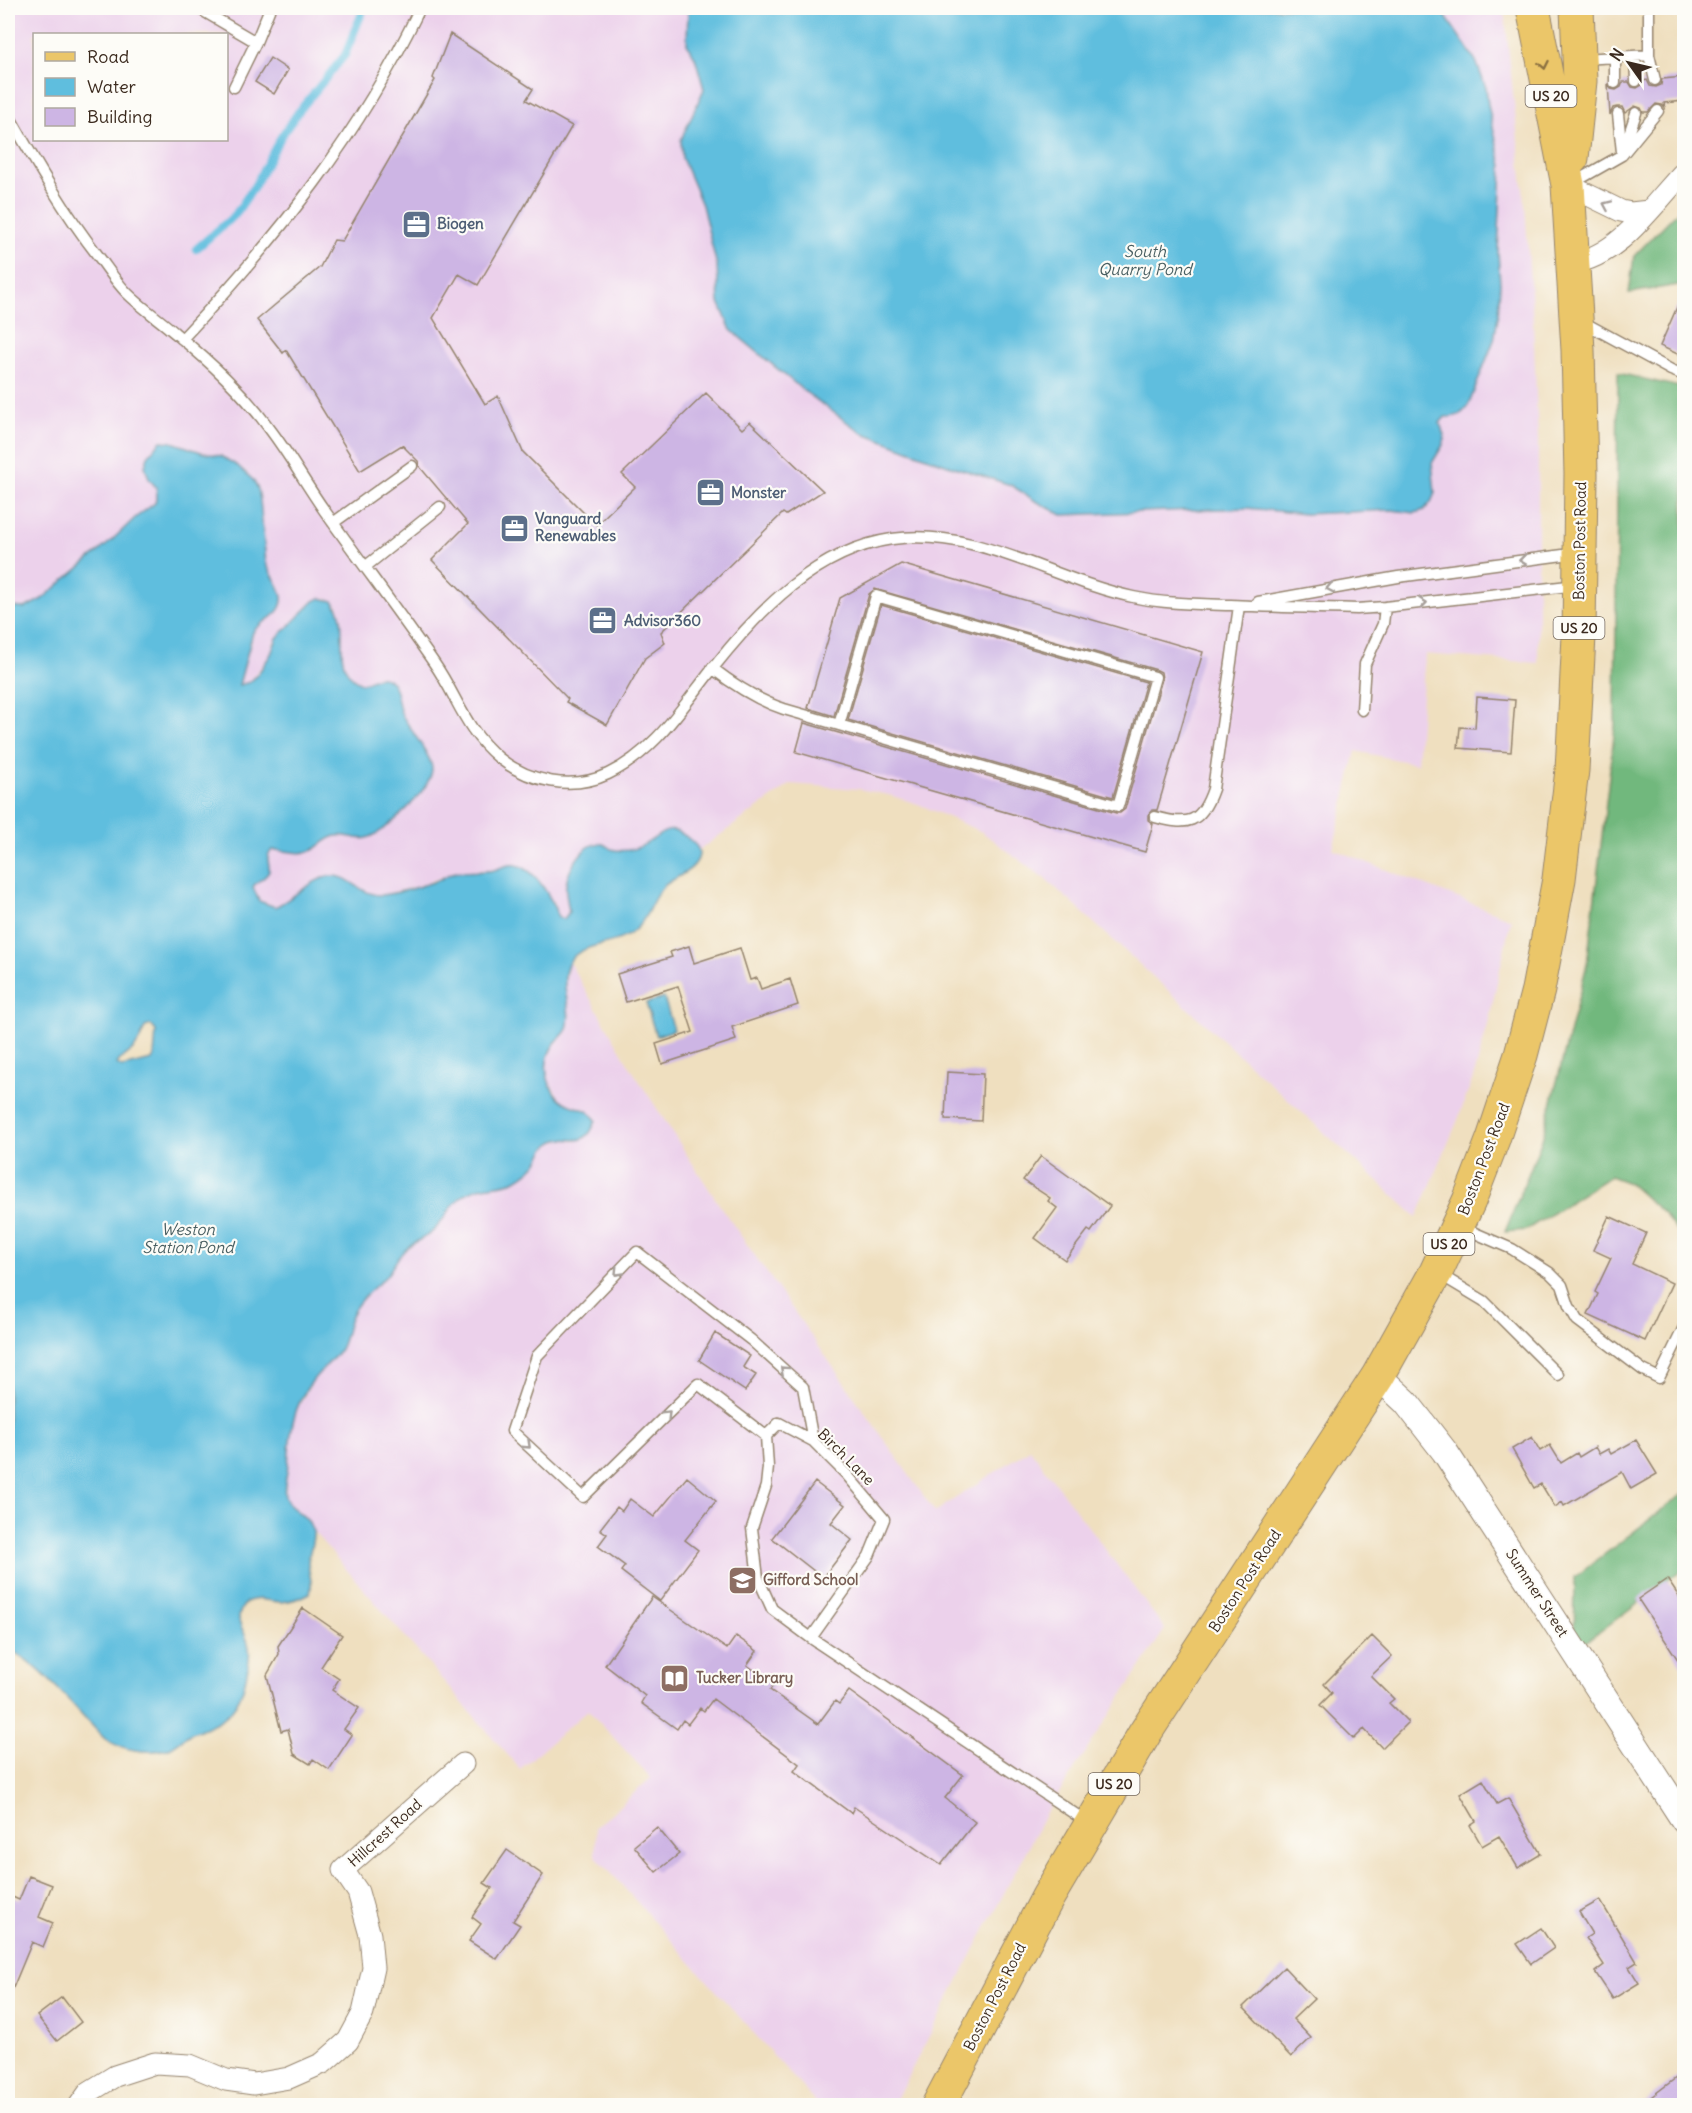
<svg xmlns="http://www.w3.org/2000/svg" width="1692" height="2113" font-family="Delius,sans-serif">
	<rect width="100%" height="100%" fill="#fdfcf7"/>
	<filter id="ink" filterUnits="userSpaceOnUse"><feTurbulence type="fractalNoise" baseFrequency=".0167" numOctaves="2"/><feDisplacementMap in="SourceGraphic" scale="12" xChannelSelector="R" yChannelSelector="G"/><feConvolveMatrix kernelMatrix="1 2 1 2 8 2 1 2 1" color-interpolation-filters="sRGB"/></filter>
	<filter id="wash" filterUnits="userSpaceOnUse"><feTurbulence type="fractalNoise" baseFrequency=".008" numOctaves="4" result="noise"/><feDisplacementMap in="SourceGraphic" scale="24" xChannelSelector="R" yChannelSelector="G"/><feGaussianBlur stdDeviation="1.35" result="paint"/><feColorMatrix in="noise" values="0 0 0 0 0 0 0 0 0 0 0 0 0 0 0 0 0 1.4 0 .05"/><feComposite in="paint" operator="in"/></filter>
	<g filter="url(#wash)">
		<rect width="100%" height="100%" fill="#efdfbf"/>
		<path fill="#ecd1eb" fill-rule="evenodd" d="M8,8H1504L1525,207L1533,322L1538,439V663L1425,654L1417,764L1356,751L1333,849L1511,919L1487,1028L1475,1072L1459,1117L1417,1217L1047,880L982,832L918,804L889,795L859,789L791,784L699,850L695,844L661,833L651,841L636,849L623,851L612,849L603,844L585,851L574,864L566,887L570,912L564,919L558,917L553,901L507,865L497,869L452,873L419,886L382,895L368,893L340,877L274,907L258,901L253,887L256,881L267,875L269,870L268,855L272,850H314L329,839L338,835L366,839L378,833L403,812L429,758L402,715L394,686L378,676L368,682L361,683L348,674L343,660L341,646L342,623L338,606L333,601L326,598L274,642L271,654L250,682L239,685L240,673L251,644L253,632L257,626L275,614L280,607V587L269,571L266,563L258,489L246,472L221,456L204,453L149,479L156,487L157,494L155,503L148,509L135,518L110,542L42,599L24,608L8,607ZM34,34H226V140H34Z
			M569,962L632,1070L720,1206L935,1512L1030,1449L1165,1629L1045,1815L893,2105H818L595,1855L596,1827L651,1778L588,1710L520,1769L313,1531L301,1514L287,1502L285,1497L289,1440L293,1416L313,1380L339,1351L344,1340L347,1323L356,1306L371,1288L386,1276L396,1259L409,1246L434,1231L452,1204L466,1193L477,1187L514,1180L538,1162L545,1148L553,1142L564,1139L575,1141L586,1137L585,1109L562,1102L548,1080L546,1067L548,1055L556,1043L566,1032L568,1005L564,987Z"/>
		<path fill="#71b87d" stroke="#56714e" stroke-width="1.5" d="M1684,205V284L1629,293L1634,256Z
			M1618,373L1684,388V1241L1664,1214L1629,1183L1610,1176L1526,1230L1505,1232L1542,1140L1587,964L1615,726Z
			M1684,1493V1568L1574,1651L1575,1577Z"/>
		<path fill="#5fbede" stroke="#4d747e" stroke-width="1.5" fill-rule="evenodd" d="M688,8H1440L1476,61L1486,88L1488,105L1502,166L1498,252L1500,284L1498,316L1494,340L1469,404C1462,415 1458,417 1445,417L1440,423L1445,439L1443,445L1432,463L1435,493L1431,502L1424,510L1415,513L1392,510L1305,514L1247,508L1062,515L1034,500L1011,485L948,465L861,432L804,391L731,330L719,302L717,266L702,205L682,158L681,140L704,89L695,57L687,44Z
			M161,441L172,442L204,453L221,456L238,466L253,480L258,489L260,500L266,563C272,579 293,597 275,614C267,621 259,624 253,632L239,685L250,682L258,674L271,654L277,638L314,601L320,598L333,601C354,624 326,667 361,683C370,682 378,674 386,678C399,684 396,703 402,715C408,726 433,758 432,770C430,790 386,833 367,838C357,841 346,833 336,836C327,838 321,846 313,850C300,856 286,850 272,850L268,855C267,860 270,867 269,871C267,878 257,880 253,887L259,901L275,907C293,899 311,879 331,876C349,874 361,896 382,895C399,893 419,887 436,881C441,879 447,875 452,873C466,870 480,873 494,870C502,868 507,863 516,865C536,869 552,899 558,917L564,919L569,912C568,903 565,893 566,885C568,870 584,840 603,844C606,845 608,847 611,849C618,851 626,851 633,849C657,844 664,817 689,839C693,842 699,847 699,853C699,870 674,877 664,886C649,900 650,919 630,934C614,946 587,942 572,958C555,979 574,1006 567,1029C564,1035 559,1038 555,1043C547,1054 544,1068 549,1082C562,1115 584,1100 596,1120C584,1155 567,1130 550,1144C543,1149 542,1157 537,1163C532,1169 523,1176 516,1180C499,1188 480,1183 464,1195C449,1205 445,1221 432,1232C425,1238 416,1241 409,1246C399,1254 394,1265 387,1275C378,1285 366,1293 358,1304C346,1318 348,1334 340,1349C333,1361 321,1369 313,1380C292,1407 290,1432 288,1465C287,1475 283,1486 285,1496C288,1509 303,1512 309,1523C309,1524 312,1530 313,1531C314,1541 309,1552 308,1562C308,1573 314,1582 310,1593C301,1598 291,1601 281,1602C268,1602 259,1596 246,1602C230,1623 246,1627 249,1648C251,1659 246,1678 243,1689C234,1718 216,1723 190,1734C182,1738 176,1746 167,1749C148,1754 121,1750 105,1739C80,1714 39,1662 8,1649V607L25,608L42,599L110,542L135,518L155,503L157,495L156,487L149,479L145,466L148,456ZM151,1025L156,1031L154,1056L152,1060L122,1067L117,1064C121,1057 127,1055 133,1050C139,1044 142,1035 145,1027Z
			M664,998L674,1030L656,1036L646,1003Z"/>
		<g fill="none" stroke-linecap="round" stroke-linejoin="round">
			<path stroke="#5fbede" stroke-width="8" d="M196,249L235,215L255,185L282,135L299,111L345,55L364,8"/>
		</g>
		<g id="blocks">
			<path fill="#cdb5e4" d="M450,34L533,89L526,100L572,126L478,285L459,274L433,318L485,404L498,396L523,452L596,525L635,487L622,474L706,393L742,429L750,422L823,491L786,515L783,513L661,632L665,643L645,658L607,725L566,702L568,699L432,560L468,524L419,466L418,461L402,445L360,471L286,350L283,353L257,320L320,267L334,240L342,241L435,80L433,78Z
				M270,58L288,70L274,94L255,82Z
				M1684,77V101L1664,103L1665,108L1662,105L1656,104L1648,112H1643L1641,108L1635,106L1625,113L1622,107H1617L1613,108L1610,115L1608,84L1611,89L1616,90L1621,87L1623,82H1629L1632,87L1637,88L1642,85L1643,81L1647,80L1650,86L1656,87L1661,85L1662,79Z
				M1684,291V357L1660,346Z
				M901,564L1203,652L1157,810H1152L1148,815V820L1153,824L1145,852L796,752L804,723L1116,813H1120L1125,809L1162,679L1161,672L1157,670L875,589L869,594L834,716L808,708L840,598Z
				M881,605L1146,682L1113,797L848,720Z
				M1477,697L1515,700L1511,752L1458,748L1460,727L1475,728Z
				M689,946L694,963L740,948L750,980L757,978L761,989L790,979L798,1005L732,1027L736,1040L662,1064L656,1044L693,1032L678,986L626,1002L617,974L672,957L670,952Z
				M947,1072L983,1074L981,1121L945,1119Z
				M1041,1156L1110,1206L1091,1232L1088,1230L1065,1260L1035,1238L1057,1208L1048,1201L1050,1198L1023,1180Z
				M1609,1216L1646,1233L1632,1264L1672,1283L1645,1341L1588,1315L1598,1294L1595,1292L1611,1258L1593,1250Z
				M715,1333L750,1356L743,1367L756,1375L745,1391L699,1360Z
				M1532,1437L1540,1451L1550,1445L1561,1463L1577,1453L1579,1457L1595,1447L1599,1454L1608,1449L1611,1454L1636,1440L1657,1474L1631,1489L1622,1472L1564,1506L1562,1502L1555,1507L1541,1484L1534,1488L1512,1449Z
				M687,1477L716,1501L685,1540L698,1550L660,1601L621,1571L625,1566L598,1546L607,1534L600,1529L617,1507L622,1511L630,1499L654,1517Z
				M815,1482L845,1505L831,1523L852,1540L823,1578L772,1538Z
				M1667,1579L1684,1604V1669L1638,1599Z
				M652,1597L727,1649L736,1636L757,1651L747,1665L774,1684L770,1690L818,1724L835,1701L839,1704L849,1691L963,1775L945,1798L975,1822L941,1865L854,1807L851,1813L794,1771L799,1764L713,1699L704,1711L700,1708L688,1724L683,1720L677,1729L641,1703L645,1696L605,1665Z
				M303,1608L342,1635L321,1667L339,1679L332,1690L359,1708L344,1729L352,1735L329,1770L313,1759L310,1764L294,1754L288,1729L281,1731L267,1675L279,1654L278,1646Z
				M1372,1636L1392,1656L1371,1676L1394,1699L1389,1703L1408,1722L1382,1748L1364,1729L1354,1739L1320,1705L1332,1693L1324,1684Z
				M1483,1780L1497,1804L1508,1798L1541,1854L1518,1868L1499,1836L1482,1846L1470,1825L1476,1821L1460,1794Z
				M657,1827L679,1854L656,1872L634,1846Z
				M507,1850L543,1875L513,1921L520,1925L497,1959L469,1941L481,1924L472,1917L492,1888L484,1883Z
				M29,1876L52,1885L39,1917L53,1923L43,1947L32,1942L8,2000V1895L19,1900Z
				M1600,1900L1637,1962L1629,1967L1639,1983L1613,1999L1595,1972L1604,1965L1586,1938L1592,1934L1579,1912Z
				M1541,1928L1554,1948L1531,1964L1517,1944Z
				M1284,1967L1314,1999L1293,2019L1311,2038L1291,2057L1243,2007Z
				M62,1997L81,2022L57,2041L37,2016Z
				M1684,2072V2106H1639Z"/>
		</g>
	</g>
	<g filter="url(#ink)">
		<use href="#blocks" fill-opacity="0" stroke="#95846e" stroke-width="1.5"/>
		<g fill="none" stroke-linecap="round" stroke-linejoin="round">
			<defs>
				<path id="service" d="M198,8L256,42
					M1649,55L1655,80
					M1635,56L1636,81
					M1615,57V83
					M1583,59L1649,55V8
					M234,87L256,42L270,8
					M8,114C36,163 64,212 99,257C108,269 116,282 127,293C141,307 159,319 175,333C210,362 242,391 269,428C289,454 305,483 324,510C360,561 398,611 434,663C458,697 464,729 499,758C529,782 572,791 608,774C656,751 682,707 714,667C759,610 817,550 892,539C978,527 1052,580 1133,597C1165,604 1199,604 1231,605C1273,607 1315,608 1357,609L1385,607L1577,585
					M1618,114L1622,152
					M1624,149L1636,113
					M1571,184L1622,155L1658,111
					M1581,321L1671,370L1684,375
					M182,339C279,236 359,136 420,8
					M333,523L412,466
					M365,567L440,507
					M1258,602L1398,577L1578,553
					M712,668C734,685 757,700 784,709L1118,806L1155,677L876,596L839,725
					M1362,710L1365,664L1383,624L1385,607
					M1155,817C1188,826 1201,824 1213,789L1239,606
					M1461,1227L1512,1249L1550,1273L1562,1285L1569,1306L1577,1320L1643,1370L1659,1378L1684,1327
					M1439,1274L1484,1301L1558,1375
					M766,1436L698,1384L583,1497L512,1431L537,1356L637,1252L751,1340L803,1387L813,1441
					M811,1638L869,1556L884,1519L847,1475L813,1441L779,1423L766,1436L768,1467L766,1486L752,1528L758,1578L772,1609L811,1638L1087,1822"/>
				<path id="minor" d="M1568,185L1621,211L1631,213L1649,211
					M1572,263C1619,257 1653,204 1684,172
					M79,2106L89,2092L115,2076L155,2063L190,2065L226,2080L254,2084L289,2078L323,2063L348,2041L363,2013L373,1968L370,1935L358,1892L343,1870L463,1764"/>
				<path id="tertiary" d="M1378,1376L1406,1402L1445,1452L1684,1820"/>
				<path id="primary" d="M1572,158L1580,81L1577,8
					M938,2106L1048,1897L1145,1733L1378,1376L1436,1272L1469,1201L1493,1139L1521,1055L1538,990L1559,879L1572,770L1579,636L1581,474L1578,350L1568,185L1533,8"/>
			</defs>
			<use href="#service" stroke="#95846e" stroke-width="13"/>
			<use href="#minor" stroke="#95846e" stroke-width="23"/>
			<use href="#tertiary" stroke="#95846e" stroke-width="28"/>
			<use href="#primary" stroke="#95846e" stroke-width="35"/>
			<use href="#service" stroke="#fff" stroke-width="10"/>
			<use href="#minor" stroke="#fff" stroke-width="21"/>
			<use href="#tertiary" stroke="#fff" stroke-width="26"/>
			<use href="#primary" stroke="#ebc669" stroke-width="33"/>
		</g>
		<defs><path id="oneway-chevron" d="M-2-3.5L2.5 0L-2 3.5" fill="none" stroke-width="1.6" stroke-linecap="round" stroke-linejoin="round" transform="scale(1.5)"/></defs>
		<use stroke="#8a7040" href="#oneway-chevron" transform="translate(1544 65) rotate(79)"/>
		<g stroke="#a79f9a">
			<use href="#oneway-chevron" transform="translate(1607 205) rotate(-156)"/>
			<use href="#oneway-chevron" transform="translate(1523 560) rotate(173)"/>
			<use href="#oneway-chevron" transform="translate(1330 588) rotate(169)"/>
			<use href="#oneway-chevron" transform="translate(1423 603) rotate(-7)"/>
			<use href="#oneway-chevron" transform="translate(618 1272) rotate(134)"/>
			<use href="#oneway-chevron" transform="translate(784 1370) rotate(-138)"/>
			<use href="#oneway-chevron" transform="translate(667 1414) rotate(-45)"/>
			<use href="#oneway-chevron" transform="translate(527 1445) rotate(43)"/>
		</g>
	</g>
	<defs>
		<symbol id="office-square" viewBox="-11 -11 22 22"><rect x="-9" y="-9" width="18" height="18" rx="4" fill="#5c6f8a" stroke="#fdfcf7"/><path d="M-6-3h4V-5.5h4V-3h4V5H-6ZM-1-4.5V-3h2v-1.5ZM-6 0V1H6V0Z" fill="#fff"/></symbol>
		<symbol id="school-square" viewBox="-11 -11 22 22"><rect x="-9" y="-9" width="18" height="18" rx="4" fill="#8d6e63" stroke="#fdfcf7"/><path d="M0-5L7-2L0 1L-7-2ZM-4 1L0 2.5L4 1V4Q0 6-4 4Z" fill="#fff"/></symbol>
		<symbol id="library-square" viewBox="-11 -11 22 22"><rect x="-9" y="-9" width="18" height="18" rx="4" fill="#8d6e63" stroke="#fdfcf7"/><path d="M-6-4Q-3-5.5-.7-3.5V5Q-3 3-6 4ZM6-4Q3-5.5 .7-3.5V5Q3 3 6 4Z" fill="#fff"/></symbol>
	</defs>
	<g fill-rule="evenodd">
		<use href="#office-square" x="400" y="208" width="33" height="33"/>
		<use href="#office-square" x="694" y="476" width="33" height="33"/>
		<use href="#office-square" x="498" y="512" width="33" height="33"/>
		<use href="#office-square" x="586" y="604" width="33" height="33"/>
		<use href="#school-square" x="726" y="1564" width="33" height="33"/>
		<use href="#library-square" x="658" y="1662" width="33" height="33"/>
	</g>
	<g text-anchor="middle" stroke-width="4.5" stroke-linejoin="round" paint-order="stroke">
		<g fill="#fdfcf7" stroke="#75695f" stroke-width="1.5">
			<rect x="1525.5" y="85" width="51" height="22" rx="4.5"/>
			<rect x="1553.5" y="617" width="51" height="22" rx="4.5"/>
			<rect x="1423.5" y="1233" width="51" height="22" rx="4.5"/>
			<rect x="1088.5" y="1773" width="51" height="22" rx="4.5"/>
		</g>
		<g font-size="14" font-weight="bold" fill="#3b2a1e">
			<text x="1551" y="101">US 20</text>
			<text x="1579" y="633">US 20</text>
			<text x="1449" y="1249">US 20</text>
			<text x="1114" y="1789">US 20</text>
		</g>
		<g font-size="15" font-weight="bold" fill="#4e5e75" stroke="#fdfcf7" text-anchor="start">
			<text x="437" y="229">Biogen</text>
			<text x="731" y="498">Monster</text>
			<text x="535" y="524">Vanguard<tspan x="535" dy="17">Renewables</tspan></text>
			<text x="624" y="626">Advisor360</text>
		</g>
		<g font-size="15" fill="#3b2a1e" stroke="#fdfcf7">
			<text transform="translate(1580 541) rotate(-89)" y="5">Boston Post Road</text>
			<text transform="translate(1484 1159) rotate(-69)" y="5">Boston Post Road</text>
			<text transform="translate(846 1457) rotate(45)" y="5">Birch Lane</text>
			<text transform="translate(1245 1581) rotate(-57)" y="5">Boston Post Road</text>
			<text transform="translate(1537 1593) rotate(57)" y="5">Summer Street</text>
			<text transform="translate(385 1833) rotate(-42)" y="5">Hillcrest Road</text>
			<text transform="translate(995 1997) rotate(-63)" y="5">Boston Post Road</text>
		</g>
		<g font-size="15" font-weight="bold" fill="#785e54" stroke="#fdfcf7" text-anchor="start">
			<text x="763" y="1585">Gifford School</text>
			<text x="696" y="1683">Tucker Library</text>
		</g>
		<g font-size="16" font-style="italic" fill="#485e61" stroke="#fdfcf7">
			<text x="1145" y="257">South<tspan x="1145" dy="18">Quarry Pond</tspan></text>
			<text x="188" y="1235">Weston<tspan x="188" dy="18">Station Pond</tspan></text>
		</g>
	</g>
	<rect width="1692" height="2113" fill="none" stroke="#fdfcf7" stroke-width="30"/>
	<rect x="33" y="33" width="195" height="108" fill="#fdfcf7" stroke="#afa8a0" stroke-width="1.5"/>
	<rect x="45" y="52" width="30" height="9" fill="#ebc669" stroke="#afa8a0" stroke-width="1.5"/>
	<text x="87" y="63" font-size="18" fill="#3b2a1e">Road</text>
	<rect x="45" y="78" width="30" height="18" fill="#5fbede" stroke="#afa8a0" stroke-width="1.5"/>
	<text x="87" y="93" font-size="18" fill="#3b2a1e">Water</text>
	<rect x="45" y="108" width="30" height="18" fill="#cdb5e4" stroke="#afa8a0" stroke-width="1.5"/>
	<text x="87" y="123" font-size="18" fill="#3b2a1e">Building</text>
	<g transform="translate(1629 63) rotate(304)" stroke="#fdfcf7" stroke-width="4.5" paint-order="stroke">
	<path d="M0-4.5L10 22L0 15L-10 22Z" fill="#3b2a1e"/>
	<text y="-9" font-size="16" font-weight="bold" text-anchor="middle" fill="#3b2a1e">N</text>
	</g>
</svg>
